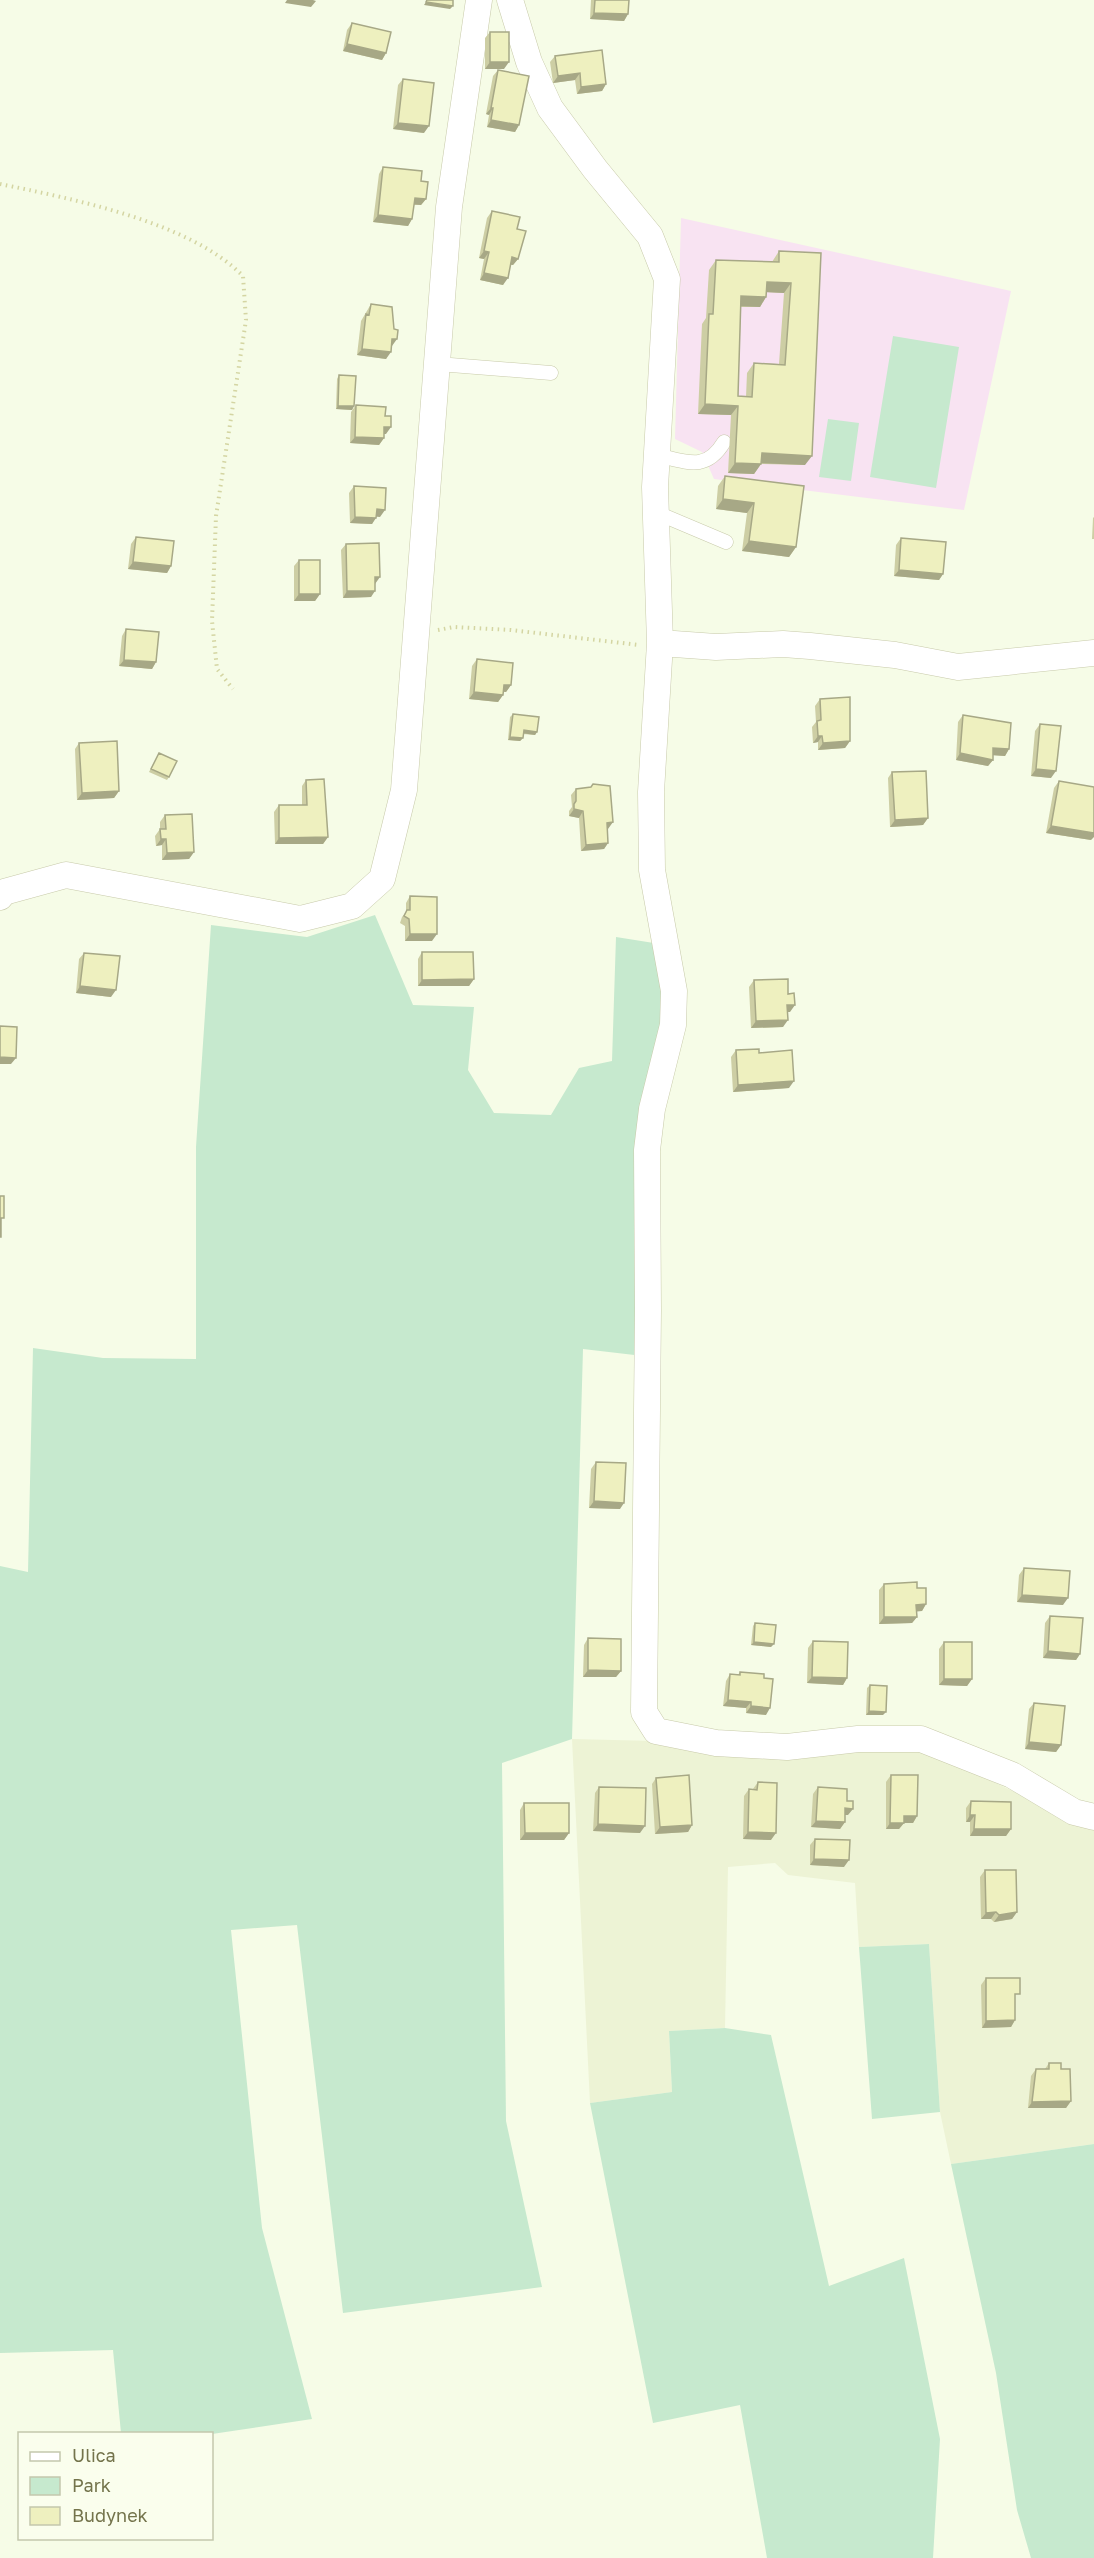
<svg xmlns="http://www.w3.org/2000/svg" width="1094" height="2558" font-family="'Golos Text',sans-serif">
	<rect width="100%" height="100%" fill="#f6fce7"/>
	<path fill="#edf3d5" d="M572,1739L655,1741L780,1760L857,1749H926L1047,1808L1094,1827V2144L951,2164L940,2112L929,1944L859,1947L855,1883L788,1875L775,1863L728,1867L725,2028L669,2031L672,2092L590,2103Z"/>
	<path fill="#f8e3f2" d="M681,218L1011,291L964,510L714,479L702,452L675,439Z"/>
	<path fill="#c6e9ce" d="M893,336L959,347L936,488L870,477Z
		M828,419L859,423L851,481L819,477Z
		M375,915L413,1005L474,1007L468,1070L494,1113L551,1115L579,1068L612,1061L616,937L660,944L670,991L643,1356L583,1349L572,1739L502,1763L506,2121L542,2287L343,2313L297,1925L231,1930L262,2228L312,2419L212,2434L121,2433L113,2350L0,2353V1566L28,1572L33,1348L103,1358L196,1359V1147L211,925L307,937Z
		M929,1944L940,2112L872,2119L859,1947Z
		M725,2028L771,2035L829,2286L904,2258L940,2439L933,2558H767L740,2405L653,2423L590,2103L672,2092L669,2031Z
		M1094,2144V2558H1031L1017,2510L996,2373L951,2164Z"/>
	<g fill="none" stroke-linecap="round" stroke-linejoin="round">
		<defs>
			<path id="lane" d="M438,364L551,373
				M657,455C687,462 706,472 724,442
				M655,512L726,542"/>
			<path id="street" d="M510,0L529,62L550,108L595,169L650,236L667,279L655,487L660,643L651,792L652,870L674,991L673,1025L652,1109L647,1150L648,1310L644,1712L656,1731L716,1743L787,1747L858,1739H921L1012,1775L1074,1812L1094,1817
				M660,643L716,647L783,644L810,646L895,655L958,667L1094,653
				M0,897L4,892L66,875L300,919L352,906L382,879L404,790L449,207L479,0"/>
		</defs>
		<use href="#lane" stroke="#c8caaa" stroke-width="15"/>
		<use href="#street" stroke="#c8caaa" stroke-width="27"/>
		<path stroke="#d4d5a2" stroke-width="4" stroke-dasharray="1.5 4.5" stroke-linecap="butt" d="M0,184C73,199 190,222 243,276L246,320L216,516L212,621L217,669L233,689
			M438,630L454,627L511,630L639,645"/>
		<use href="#lane" stroke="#fff" stroke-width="14"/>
		<use href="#street" stroke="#fff" stroke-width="26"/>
	</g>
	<path fill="#cdcea4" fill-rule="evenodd" d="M591,0H629L628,14L624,21L590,19Z
		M352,23L386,53L382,60L343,51L347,30Z
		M490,32L504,69H485V38Z
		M555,56L606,84L602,91L577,94L575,80L553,83L550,62Z
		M498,70L519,125L515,132L487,127L489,115L486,114L493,76Z
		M403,79L424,133L393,129L398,85Z
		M383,167L421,181L426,199L421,205H414L412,219L408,226L373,222L379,174Z
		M492,211L517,229L518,259L513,265H511L503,285L480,280L484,259L479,258L487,218Z
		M779,251L821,253L805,465L761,464L754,474L728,473L731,415L698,414L702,324L706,318L709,270L716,260L772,262ZM767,292L784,293L779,364L754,363L747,373L746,397L738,396L741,307H760L766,297Z
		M371,304L392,346L386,359L357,355L361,321Z
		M339,375L354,406L352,410L336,409L337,379Z
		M356,405L385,416L386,434H384V438L379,445L350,443L351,412Z
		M725,476L804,486L796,547L789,557L742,551L747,513L716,509L718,486Z
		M354,486L380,517L376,516L372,524L350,523L349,493Z
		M1094,517V539H1092L1093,518Z
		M136,537L171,566L167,573L128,569L131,544Z
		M901,538L943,574L939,580L894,576L896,545Z
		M346,544L375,584L371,597L343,598L341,550Z
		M299,560L320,594L315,601H294V566Z
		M126,629L156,662L152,669L119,666L122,636Z
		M477,659L511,685L506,692H503V695L498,702L469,699L472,666Z
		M820,699L850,741L845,748L818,750V742L813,743L812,727L816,722L815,706Z
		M513,714L537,732L535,735L523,734V738L520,741L508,740L510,717Z
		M963,715L1009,749L1005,756L993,755V760L988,766L956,760L958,722Z
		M1040,724L1051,778L1031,776L1035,731Z
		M79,743L119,791L114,798L77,800L75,749Z
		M159,753L169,777L167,780L149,772Z
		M892,772L928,818L923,825L890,827L888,778Z
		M306,780L328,837L323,844H275L274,812L279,805H302V786Z
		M1059,781L1091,840L1046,833L1054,788Z
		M576,789L608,829V843L604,849L581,851L579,818L569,816V811L572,807L571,795Z
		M165,815L194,852L189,859L162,860V845L156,846L155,836L160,829V822Z
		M410,896L432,941H405V926L400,923L402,917L406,912V903Z
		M422,952L474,979L469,986H418V959Z
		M84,953L111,997L76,993L79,959Z
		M754,980L788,994L790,1012H787L783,1027L751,1028L749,987Z
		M736,1050L759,1053L789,1088L733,1092L731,1057Z
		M596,1462L620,1509L589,1508L591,1469Z
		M1024,1568L1063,1605L1017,1602L1019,1575Z
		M884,1584L917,1588L926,1604L922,1611H917V1617L912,1623L879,1624V1590Z
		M1050,1616L1080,1654L1076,1660L1043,1658L1045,1623Z
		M755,1623L771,1647L751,1645L753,1626Z
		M588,1638L621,1671L616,1677H583L584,1645Z
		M813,1641L847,1678L843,1685L807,1683L808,1648Z
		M944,1642L972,1679L967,1686L939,1685V1649Z
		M740,1672L764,1678L766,1715L746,1713V1708L723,1706L726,1681L730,1674L738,1675Z
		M870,1685L883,1715H866L867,1688Z
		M1034,1703L1061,1745L1056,1752L1025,1749L1029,1709Z
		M891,1775L917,1816L913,1823H904L899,1829H886V1782Z
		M656,1778L692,1825L688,1832L655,1834L652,1784Z
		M758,1782L771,1840L743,1839L744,1796L749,1789H753Z
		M599,1787L640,1833L593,1831L595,1793Z
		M818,1787L847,1801L848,1815H845V1822L840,1829L811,1827L813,1794Z
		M971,1801L1011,1829L1006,1836H970V1822H966V1808Z
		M524,1803L569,1833L564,1840H520V1810Z
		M815,1839L844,1867L810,1865V1845Z
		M985,1870L1017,1912L1012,1919L994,1922L991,1919H981L980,1877Z
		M986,1978L1015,2020L1011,2027L982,2028L981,1985Z
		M1049,2063L1061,2069L1071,2101L1066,2108H1028L1031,2076L1036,2069H1045Z"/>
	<path fill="#a7a886" d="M287,0H313L316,1L311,7L285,3Z
		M426,2L453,6L450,9L424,5Z
		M594,13L628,14L624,21L590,19Z
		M347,44L386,53L382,60L343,51Z
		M490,62H509L504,69H485Z
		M580,73L575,80L553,83L558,76Z
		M606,84L602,91L577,94L581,87Z
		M491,108H493L489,115L486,114Z
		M491,120L519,125L515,132L487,127Z
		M398,123L429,126L424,133L393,129Z
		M415,198L426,199L421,205L410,204Z
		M378,215L412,219L408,226L373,222Z
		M484,251L489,252L484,259L479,258Z
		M512,257L518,259L513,265L508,264Z
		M484,273L508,278L503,285L480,280Z
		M767,282L791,283L784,293L760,292Z
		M741,296L766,297L760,307L734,306Z
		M392,339H397L392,346L388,345Z
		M362,349L391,352L386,359L357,355Z
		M705,404L738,406L731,415L698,414Z
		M338,406H354L352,410L336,409Z
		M384,427H391L386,434H380Z
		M355,437L384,438L379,445L350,443Z
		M762,453L812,456L805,465L755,463Z
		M735,463L761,464L754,474L728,473Z
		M723,499L754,503L747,513L716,509Z
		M377,509L385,510L380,517L372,516Z
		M355,517L376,518L372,524L350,523Z
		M749,541L796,547L789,557L742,551Z
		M133,562L171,566L167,573L128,569Z
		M899,570L943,574L939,580L894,576Z
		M375,577H380L375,584Z
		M347,591H375L371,597L343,598Z
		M299,594H320L315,601H294Z
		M124,660L156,662L152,669L119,666Z
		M504,685H511L506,692L499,691Z
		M474,692L503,695L498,702L469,699Z
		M524,730L537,732L535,735L521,733Z
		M818,736H822L818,742L813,743Z
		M510,737L523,738L520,741L508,740Z
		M850,741L845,748L818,750L823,743Z
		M993,748L1009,749L1005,756L989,755Z
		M960,753L993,760L988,766L956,760Z
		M1036,769L1056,771L1051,778L1031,776Z
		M119,791L114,798L77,800L82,793Z
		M574,809L583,811L579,818L569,816Z
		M928,818L923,825L890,827L895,820Z
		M613,822L608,829H602L607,823Z
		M1051,826L1094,833V837L1091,840L1046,833Z
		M328,837L323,844H275L279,838Z
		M161,839H166L162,845L156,846Z
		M608,843L604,849L581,851L586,845Z
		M194,852L189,859L162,860L167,853Z
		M410,934H437L432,941H405Z
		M474,979L469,986H418L422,980Z
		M80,986L116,990L111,997L76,993Z
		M787,1005H795L790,1012H782Z
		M788,1020L783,1027L751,1028L756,1021Z
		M0,1057L16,1058L11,1064H0Z
		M794,1081L789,1088L733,1092L738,1085Z
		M594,1501L624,1503L620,1509L589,1508Z
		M1022,1595L1068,1598L1063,1605L1017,1602Z
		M926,1604L922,1611L912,1612L916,1605Z
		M884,1617H917L912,1623L879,1624Z
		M754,1642L774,1644L771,1647L751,1645Z
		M1048,1651L1080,1654L1076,1660L1043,1658Z
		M588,1670L621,1671L616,1677H583Z
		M812,1677L847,1678L843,1685L807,1683Z
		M944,1679H972L967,1686L939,1685Z
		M728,1700L751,1702L746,1708L723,1706Z
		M751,1706L770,1708L766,1715L746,1713Z
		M869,1711L886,1712L883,1715H866Z
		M1029,1742L1061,1745L1056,1752L1025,1749Z
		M845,1808L853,1809L848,1815H840Z
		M970,1815H975L970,1822H966Z
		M904,1816H917L913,1823H904L899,1829H886L890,1823Z
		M816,1821L845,1822L840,1829L811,1827Z
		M598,1824L645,1826L640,1833L593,1831Z
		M692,1825L688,1832L655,1834L660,1827Z
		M974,1829H1011L1006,1836H970Z
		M748,1832L776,1833L771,1840L743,1839Z
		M525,1833H569L564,1840H520Z
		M814,1859L849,1860L844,1867L810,1865Z
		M996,1912L991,1919H981L986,1913Z
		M1017,1912L1012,1919L994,1922L999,1915Z
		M1015,2020L1011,2027L982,2028L986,2021Z
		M1071,2101L1066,2108H1028L1032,2102Z"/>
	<path fill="#eef0bf" stroke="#a7a886" stroke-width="1.5" fill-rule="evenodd" d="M427,0H453V6L426,2Z
		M595,0H629L628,14L594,13Z
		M352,23L391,32L386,53L347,44Z
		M490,32H509V62H490Z
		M602,50L606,84L581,87L580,73L558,76L555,56Z
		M498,70L529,76L519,125L491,120L493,108H491Z
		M403,79L434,83L429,126L398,123Z
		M383,167L422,171L421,181L428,182L426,199L415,198L412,219L378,215Z
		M492,211L520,217L517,229L526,231L518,259L512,257L508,278L484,273L489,252L484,251Z
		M779,251L821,253L812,456L762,453L761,464L735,463L738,406L705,404L709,314H713L716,260L779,262ZM767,282L791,283L785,365L754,363L752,397L738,396L741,296L766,297Z
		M371,304L392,307L394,329L398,330L397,339H392L391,352L362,349L366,314L369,315Z
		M339,375L356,376L354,406H338Z
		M356,405L386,407L385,416H391V427H384V438L355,437Z
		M725,476L804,486L796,547L749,541L754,503L723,499Z
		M354,486L386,488L385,510L377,509L376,518L355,517Z
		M136,537L174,541L171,566L133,562Z
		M901,538L946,542L943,574L899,570Z
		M379,543L380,577H375V591H347L346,544Z
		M299,560H320V594H299Z
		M126,629L159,632L156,662L124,660Z
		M477,659L513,663L511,685H504L503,695L474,692Z
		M850,697V741L823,743L822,736H818L817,721L821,720L820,699Z
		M513,714L539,717L537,732L524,730L523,738L510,737Z
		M963,715L1011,723L1009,749L993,748V760L960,753Z
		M1040,724L1061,726L1056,771L1036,769Z
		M117,741L119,791L82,793L79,743Z
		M159,753L177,761L169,777L151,769Z
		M926,771L928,818L895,820L892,772Z
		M324,779L328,837L279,838V805H307L306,780Z
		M1059,781L1094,787V833L1051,826Z
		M593,784L610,786L613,822L607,823L608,843L586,845L583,811L574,809V804L576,801V789L591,787Z
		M192,814L194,852L167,853L166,839H161L160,829H166L165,815Z
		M410,896L437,897V934H410L409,919L404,916L407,910H410Z
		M422,952H473L474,979L422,980Z
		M84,953L120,956L116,990L80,986Z
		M788,979V994L794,993L795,1005H787L788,1020L756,1021L754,980Z
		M0,1026L17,1027L16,1058L0,1057Z
		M759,1049V1053L792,1050L794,1081L738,1085L736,1050Z
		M0,1196H4V1218H1V1237H0Z
		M596,1462L626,1463L624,1503L594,1501Z
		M1024,1568L1070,1571L1068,1598L1022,1595Z
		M917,1582V1588H926V1604L916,1605L917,1617H884V1584Z
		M1050,1616L1083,1618L1080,1654L1048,1651Z
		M755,1623L776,1625L774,1644L754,1642Z
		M588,1638L621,1639V1671L588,1670Z
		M813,1641L848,1642L847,1678L812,1677Z
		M944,1642H972V1679H944Z
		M740,1672L764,1674V1678L773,1679L770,1708L751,1706V1702L728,1700L730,1674L740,1675Z
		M870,1685L887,1686L886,1712L869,1711Z
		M1034,1703L1065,1706L1061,1745L1029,1742Z
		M689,1775L692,1825L660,1827L656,1778Z
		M891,1775H918L917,1816H904V1823H890Z
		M758,1782L777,1783L776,1833L748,1832L749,1789L757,1790Z
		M599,1787L646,1788L645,1826L598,1824Z
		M818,1787L847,1789V1801H853V1809L845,1808V1822L816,1821Z
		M971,1801L1011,1802V1829H974L975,1815H970Z
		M524,1803H569V1833H525Z
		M815,1839L850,1840L849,1860L814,1859Z
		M985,1870H1016L1017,1912L999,1915L996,1912L986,1913Z
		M986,1978H1020V1994H1015V2020L986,2021Z
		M1049,2063H1061V2069H1070L1071,2101L1032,2102L1036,2069H1049Z"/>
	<rect x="18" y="2432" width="195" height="108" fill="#fafeed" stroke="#c4c7ad" stroke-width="1.5"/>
	<rect x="30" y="2452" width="30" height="9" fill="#ffffff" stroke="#c4c7ad" stroke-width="1.5"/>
	<text x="72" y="2462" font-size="18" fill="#74744c">Ulica</text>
	<rect x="30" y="2477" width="30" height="18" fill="#c6e9ce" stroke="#c4c7ad" stroke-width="1.5"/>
	<text x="72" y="2492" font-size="18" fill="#74744c">Park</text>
	<rect x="30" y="2507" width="30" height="18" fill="#eef0bf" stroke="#c4c7ad" stroke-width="1.5"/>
	<text x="72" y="2522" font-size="18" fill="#74744c">Budynek</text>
</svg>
